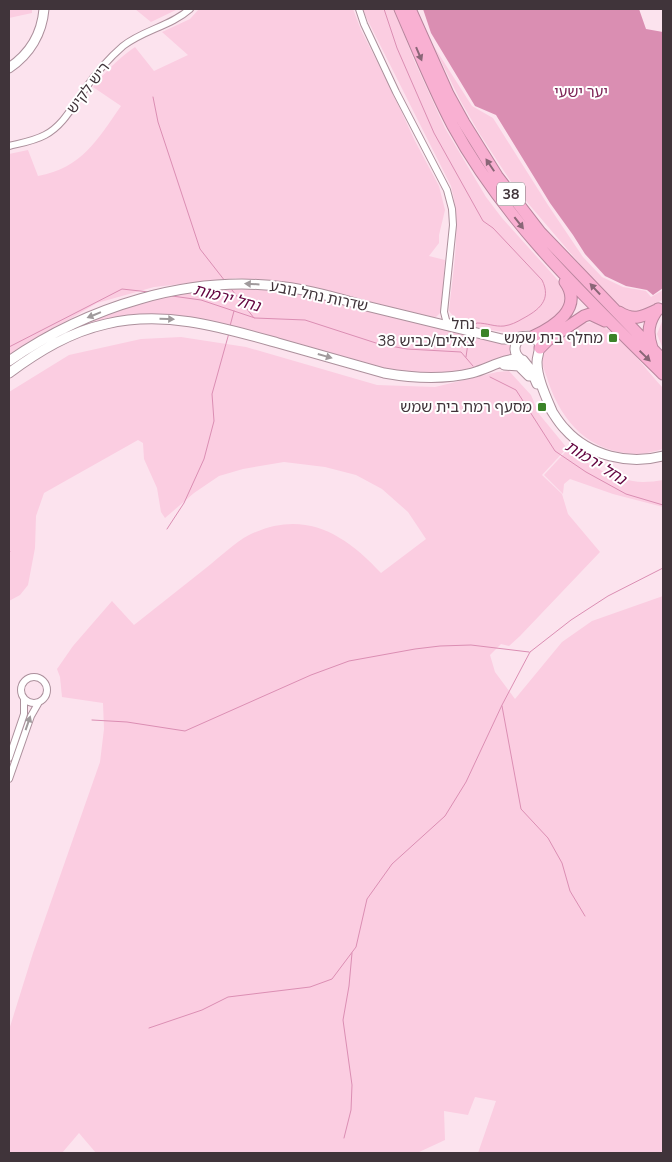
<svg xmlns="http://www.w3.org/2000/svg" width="672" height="1162" font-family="'Nunito Sans','Noto Sans Hebrew',sans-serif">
	<rect width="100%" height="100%" fill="#fce3ee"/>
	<path fill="#fbcde1" d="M9,9H32V13L9,18Z
		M135,9H178L151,22Z
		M199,9H353L361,30L390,87L415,141L439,186L445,210L439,235V243L429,256L445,260L441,312L436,317H432L304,286L236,278L154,287L97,303L9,355V154L28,150L38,176C82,168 97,140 121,106L93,87C105,72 119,58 135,47L154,71L188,55L162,32L190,19Z
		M362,9H394L414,60L445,128L486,197L502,218L564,287L568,305L560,315L532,331L526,330L516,333H509C489,329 461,328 449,311C453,269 462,227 451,186Z
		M433,45L472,106L493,118L548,205L583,257L602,277L623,287L646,291L651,297L663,290V299L648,310L639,314L625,310L608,296L590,276L515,188L479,133L460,100Z
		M225,287L272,289L307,295L431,326L510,342V358L458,374H402L203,320L91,324L90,322C99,315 108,313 118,310C153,298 188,293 225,287Z
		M663,319V349L657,334Z
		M595,322C620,332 644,368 663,388V449C655,451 646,454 637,454C590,453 562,423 548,381C546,373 538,360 545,352C550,345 570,333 578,326L584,323Z
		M181,337L246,347L377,385L435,387L497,372L509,371L531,395L539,414L567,448L542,475L562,494L568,514L600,552L520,636L509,646L501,644L490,655L495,672L515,699L562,642L592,621L663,596V1153H478L496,1101L475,1097L468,1115L444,1111L445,1140L417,1153H96L79,1133L62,1153H9V1030L33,953L100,762L104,729L103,703L62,697L60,677L57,669L73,646L112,601L134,625C158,606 182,587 206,568C219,558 235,542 249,535C303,509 343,532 381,573L426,539L408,512L382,489L356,475L325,467L284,462L243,469L219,476L194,493L165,518L161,512L157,488L144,459L143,443L138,440L44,493L36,516L35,548L28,585L20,595L9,601V392L69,355L141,339Z
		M568,449C588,465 616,481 643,482C650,482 657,481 663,480V507L613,494L570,479L564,484L563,494L544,475Z"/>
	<path fill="#da8eb2" d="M423,9H639L646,29L663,32V288L653,295L647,290L626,286L605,276L585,254L573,235L550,203L496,115L475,106L431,33Z"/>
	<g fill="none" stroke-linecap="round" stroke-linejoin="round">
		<path stroke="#db8eb3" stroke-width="1" d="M384,9L397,48L434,133L483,221L493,228L542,280C552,300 539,310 522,319C517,322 511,325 504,326C495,327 487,323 477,323L472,326
			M153,97L158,122L200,249L225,281
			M232,290L254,318
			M172,296L201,300L255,318L305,320L379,344L407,349L461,352L473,366
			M230,326L234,311
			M9,347L122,289L149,292
			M466,357L469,336
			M490,377L516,390L555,451L586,472L626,494L663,505
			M167,529L184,503L204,459L214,421L212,394L229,333
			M9,550L10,551
			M502,706L521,809L548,838L562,863L570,891L585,916
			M92,720L127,722L185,731L311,675L349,661L415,649L440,646L471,645L529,652
			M149,1028L202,1010L228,997L310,987L332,979L356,947L367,899L392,864L445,816L466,782L502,705L530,652L571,620L608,596L663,568
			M344,1138L351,1110L352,1085L343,1020L349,986L352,953"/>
		<defs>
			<path id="street" d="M359,9L364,24L396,92L447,190L452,209L453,225L444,312L446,320L451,326
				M9,146C21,143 34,141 45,135C64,125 73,105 85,89C96,73 108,59 123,46C143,30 171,26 190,9
				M21 690a13 13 0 1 1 26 0a13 13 0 1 1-26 0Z
				M9,758L24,714V699
				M9,779L31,716L39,702"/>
			<path id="secondary" d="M9,68C30,54 42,33 44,9
				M522,337C512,344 513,355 523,361
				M523,360L531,370L537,384
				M9,361C87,307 189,274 285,287C311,290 337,298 362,305C409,316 455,328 502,339C512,340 526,334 533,337C545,343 537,353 537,362C537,378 546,397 552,411
				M504,365L519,366L529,376
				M9,373C39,351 70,332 106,324C165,310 221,327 278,343C313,353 348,363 384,373C412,378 443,380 472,373C488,369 504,358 520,359
				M549,407C554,414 558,422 565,429C589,456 629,465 663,456"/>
			<path id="highway" d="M400,9C417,48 433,88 453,126C506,223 586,298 663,374
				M410,9L448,94L464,123L497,176L540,232L663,360
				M619,312C635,322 643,316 659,309
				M532,337C554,327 584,308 565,282
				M540,348L548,340L584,316L590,314L605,321
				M652,348C647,333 648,322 658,309"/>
		</defs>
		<use href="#street" stroke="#ac909c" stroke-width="8"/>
		<use href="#secondary" stroke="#ac909c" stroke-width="11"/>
		<use href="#highway" stroke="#b8859d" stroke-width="13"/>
		<use href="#street" stroke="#fff" stroke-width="6"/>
		<use href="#secondary" stroke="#fff" stroke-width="9"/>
		<use href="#highway" stroke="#f9b0d2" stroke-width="11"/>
	</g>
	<defs><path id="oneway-solid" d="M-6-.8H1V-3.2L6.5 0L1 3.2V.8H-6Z" transform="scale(1.25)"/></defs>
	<g fill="#8a6677">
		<use href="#oneway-solid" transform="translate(419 54) rotate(67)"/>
		<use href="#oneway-solid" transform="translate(490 165) rotate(-124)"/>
		<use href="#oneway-solid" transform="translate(519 223) rotate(52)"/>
		<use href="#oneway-solid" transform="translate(595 289) rotate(-133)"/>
		<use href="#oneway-solid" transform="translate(645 356) rotate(44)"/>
	</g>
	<g fill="#a09a9c">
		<use href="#oneway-solid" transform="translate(252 284) rotate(-177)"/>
		<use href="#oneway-solid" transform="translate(94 315) rotate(158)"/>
		<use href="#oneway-solid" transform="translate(167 319) rotate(2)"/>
		<use href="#oneway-solid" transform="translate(325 356) rotate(16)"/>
		<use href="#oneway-solid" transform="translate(28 723) rotate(-71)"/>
	</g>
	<g fill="#3b8329" stroke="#fff" stroke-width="2">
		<rect x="480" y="328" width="10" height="10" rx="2.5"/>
		<rect x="608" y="333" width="10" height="10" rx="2.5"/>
		<rect x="537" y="402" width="10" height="10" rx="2.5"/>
	</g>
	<g text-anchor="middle" stroke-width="4" stroke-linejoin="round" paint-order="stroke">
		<rect fill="#fff" stroke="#797175" stroke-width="1" x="497" y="182.5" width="28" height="23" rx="4"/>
		<g font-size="14" font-weight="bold" fill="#40343a">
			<text x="511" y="199">38</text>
		</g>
		<g font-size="15" fill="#40343a" stroke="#fff">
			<text transform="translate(88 88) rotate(-53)" y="5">ריש לקיש</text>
			<text transform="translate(319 296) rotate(12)" y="5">שדרות נחל נובע</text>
		</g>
		<g font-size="15" fill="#7e2557" stroke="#fff">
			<text x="581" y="97">יער ישעי</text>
		</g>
		<g font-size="15" fill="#40343a" stroke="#fff" text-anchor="end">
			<text x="475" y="329">נחל<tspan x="475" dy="17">צאלים/כביש 38</tspan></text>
			<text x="603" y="343">מחלף בית שמש</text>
			<text x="532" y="412">מסעף רמת בית שמש</text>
		</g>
		<g font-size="16" font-style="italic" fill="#630540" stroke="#fff">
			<text transform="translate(227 297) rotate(15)" y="6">נחל ירמות</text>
			<text transform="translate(596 462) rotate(32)" y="6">נחל ירמות</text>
		</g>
	</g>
	<rect width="672" height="1162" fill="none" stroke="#40343a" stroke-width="20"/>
</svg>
